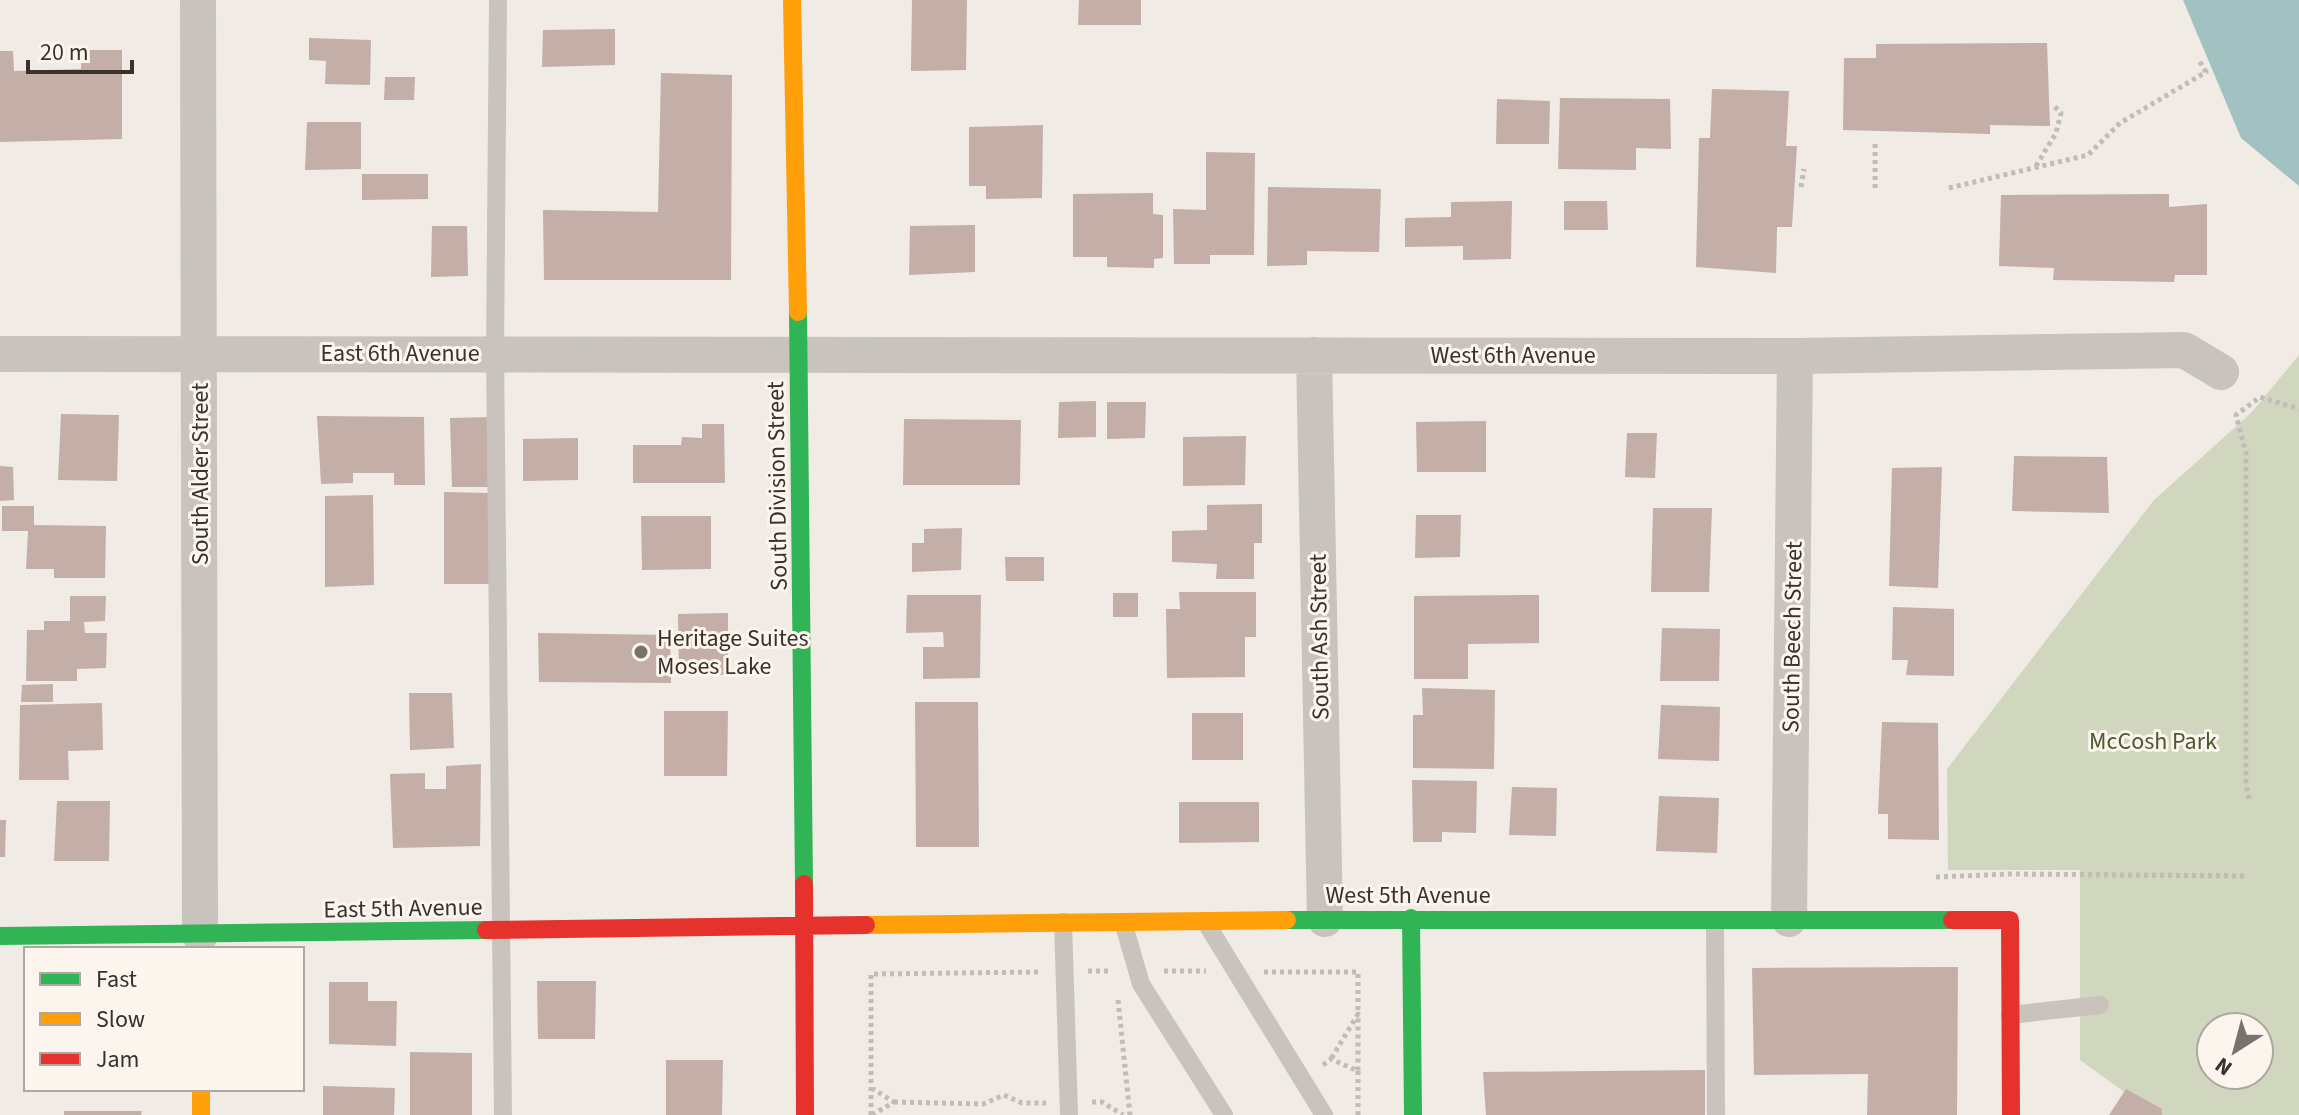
<svg xmlns="http://www.w3.org/2000/svg" width="2299" height="1115" font-family="'Source Sans 3',sans-serif">
	<rect width="100%" height="100%" fill="#f0ebe5"/>
	<path fill="#d1d6bf" fill-rule="evenodd" d="M2299,355V1115H2156L2080,1060V870H1948L1947,769L2154,500L2251,413ZM2211,1027H2259V1075H2211Z"/>
	<path fill="#a1c2c1" d="M2183,0H2299V186L2241,138Z"/>
	<path fill="#c3afa7" d="M912,0H967L966,70L911,71Z
		M1079,0H1141V25H1078Z
		M615,29V65L542,67L543,30Z
		M309,38L371,40L370,85L325,84L326,61L309,60Z
		M2047,43L2050,126L1990,125V134L1843,130L1844,58H1876V44Z
		M82,50H122V139L0,142V51H13L14,71L81,69Z
		M661,73L732,75L731,280H544L543,210L658,212Z
		M385,77H415L414,100H384Z
		M1712,89L1789,91L1786,146H1797L1792,227H1777L1776,273L1696,267L1699,138H1710Z
		M1560,98L1670,99L1671,149L1636,148V170L1558,169Z
		M1497,99L1550,101L1549,144H1496Z
		M307,122H361V169L305,170Z
		M1043,125L1042,198L986,199V186H969V127Z
		M1206,152L1255,153L1254,255H1210V264H1174L1173,209L1206,210Z
		M362,174H428V199L362,200Z
		M1268,187L1381,189L1379,252L1307,251V265L1267,266Z
		M1153,193V214L1163,215V258L1154,259V268L1107,267V257H1073V194Z
		M2169,194V207L2207,204V275H2175L2174,282L2053,280L2054,268L1999,266L2001,195Z
		M1512,201L1511,259L1463,260V246L1405,247V218L1451,217V202Z
		M1564,201H1607L1608,230H1564Z
		M975,225V272L909,275L910,226Z
		M432,226H467L468,276L431,277Z
		M1096,401V437L1058,438L1059,402Z
		M1107,402H1146L1145,438L1107,439Z
		M61,414L119,415L117,481L58,480Z
		M317,416L424,417L425,485H394V473H353V483L321,484Z
		M492,417V487H452L450,418Z
		M904,419L1021,420L1020,485H903Z
		M1486,421V472H1417L1416,422Z
		M702,424H724L725,483H633V445H681L682,437L702,438Z
		M1627,433H1657L1655,478L1625,477Z
		M1246,436L1245,485L1183,486V437Z
		M578,438V480L523,481V439Z
		M2014,456L2107,457L2109,513L2012,511Z
		M0,466L13,467L14,500L0,501Z
		M1942,467L1938,588L1889,586L1892,468Z
		M444,492L489,493V584H444Z
		M373,495L374,585L325,587V496Z
		M1262,504V543H1254V579H1216L1217,564L1172,562V531L1207,530V505Z
		M2,506H34V525L106,526L105,578H54V569H26L28,531H2Z
		M1653,508H1712L1709,592H1651Z
		M1416,515H1461L1460,557L1415,558Z
		M641,516H711V569L642,570Z
		M962,528L961,570L912,572V543H924V529Z
		M1005,557H1044V581H1006Z
		M1179,592H1256V637H1245V677L1167,678L1166,609H1180Z
		M1113,593H1138V617H1113Z
		M907,595H981L980,678L923,679V647H944L943,632L906,633Z
		M1539,595V643L1468,644V679H1414V596Z
		M70,596H106L105,621L84,622L85,633H107L106,668L77,669V681H26L27,630H44V621H70Z
		M1893,607L1954,609V676L1906,675L1908,660H1892Z
		M728,613V675L679,674L678,614Z
		M1662,628L1720,629L1719,681H1660Z
		M538,633L670,635L671,683L539,682Z
		M53,684V702H21L22,685Z
		M1422,688L1495,690L1494,769L1413,768V715H1423Z
		M409,693H452L454,748L410,750Z
		M915,702H978L979,847H916Z
		M102,703L103,750L68,751L69,780H19L20,705Z
		M1661,705L1720,707L1719,761L1658,759Z
		M664,711H728L727,776H664Z
		M1192,713H1243V760H1192Z
		M1882,722L1938,723L1939,840L1888,839V814H1878Z
		M481,764L480,846L393,848L390,774L425,773V789H446V766Z
		M1412,780L1477,781L1476,833L1442,832V842H1413Z
		M1512,787L1557,788L1556,836L1509,835Z
		M1659,796L1719,798L1717,853L1656,851Z
		M57,801H110L109,861H54Z
		M1179,802H1259V842L1179,843Z
		M0,820H6L5,857H0Z
		M1958,967L1957,1115H1867L1868,1074L1754,1075L1752,968Z
		M537,981H596L595,1039H538Z
		M329,982H368V1001H397L396,1046L329,1044Z
		M410,1052L472,1053V1115H410Z
		M666,1060H723L722,1115H666Z
		M1705,1070V1115H1486L1483,1072Z
		M323,1086L395,1088L394,1115H323Z
		M2126,1089L2162,1109V1115H2109Z
		M64,1111H142L141,1115H64Z"/>
	<g fill="none" stroke-linecap="round" stroke-linejoin="round">
		<path stroke="#c2bbb6" stroke-width="5" stroke-dasharray="4 4" stroke-linecap="butt" d="M1875,144V188
			M2036,166L2056,133L2061,113L2054,106
			M1801,187L1804,169
			M1949,188L2088,155L2120,123L2206,72L2198,59
			M2249,799L2246,784V453L2236,415L2260,397L2299,409
			M1936,877L2010,874L2247,876
			M1088,971H1110
			M1164,971H1206
			M1264,972H1358V1014
			M1118,1000L1130,1115
			M1323,1065L1331,1059L1358,1071V1014L1331,1059
			M1358,1071V1115
			M894,1102L983,1104L1004,1095L1022,1103H1046
			M1092,1102H1102L1123,1115
			M871,1115V974L1038,972
			M872,1115L894,1102L873,1089"/>
		<path stroke="#c9c3be" stroke-width="18" d="M498,0L495,353L503,1115
			M1715,920L1716,1115
			M1063,922L1069,1115
			M1123,922L1141,984L1224,1115
			M1206,923L1324,1115
			M2010,1015L2100,1005"/>
		<path stroke="#c9c3be" stroke-width="36" d="M198,0L200,935
			M0,354L1795,356L2184,350L2221,372
			M1314,355L1325,919
			M1789,919L1795,356"/>
		<path stroke="#30b455" stroke-width="18" d="M798,312L804,884
			M1411,918L1413,1115
			M1287,920H1952
			M0,936L486,930"/>
		<path stroke="#ff9f0a" stroke-width="18" d="M792,0L798,312
			M866,925L1287,920
			M201,1089V1115"/>
		<path stroke="#e5322d" stroke-width="18" d="M804,884L805,1115
			M1952,920H2010L2011,1115
			M486,930L866,925"/>
	</g>
	<circle fill="#7a716c" stroke="#fbf5ee" stroke-width="3" cx="641" cy="652" r="8"/>
	<g text-anchor="middle" stroke-width="6" stroke-linejoin="round" paint-order="stroke">
		<g font-size="24" fill="#3b302b" stroke="#fbf5ee">
			<text x="400" y="361">East 6th Avenue</text>
			<text x="1513" y="363">West 6th Avenue</text>
			<text transform="translate(200 474) rotate(-90)" y="8">South Alder Street</text>
			<text transform="translate(777 486) rotate(-91)" y="8">South Division Street</text>
			<text transform="translate(1319 637) rotate(-91)" y="8">South Ash Street</text>
			<text transform="translate(1792 637) rotate(-89)" y="8">South Beech Street</text>
			<text x="1408" y="903">West 5th Avenue</text>
			<text transform="translate(403 908) rotate(-1)" y="8">East 5th Avenue</text>
		</g>
		<g font-size="24" fill="#3b302b" stroke="#fbf5ee" text-anchor="start">
			<text x="657" y="646">Heritage Suites<tspan x="657" dy="28">Moses Lake</tspan></text>
		</g>
		<g font-size="24" fill="#4a5a2e" stroke="#fbf5ee">
			<text x="2153" y="749">McCosh Park</text>
		</g>
	</g>
	<rect x="24" y="947" width="280" height="144" fill="#fbf5ee" stroke="#aea6a0" stroke-width="2"/>
	<rect x="40" y="973" width="40" height="12" fill="#30b455" stroke="#aea6a0" stroke-width="2"/>
	<text x="96" y="987" font-size="24" fill="#3b302b">Fast</text>
	<rect x="40" y="1013" width="40" height="12" fill="#ff9f0a" stroke="#aea6a0" stroke-width="2"/>
	<text x="96" y="1027" font-size="24" fill="#3b302b">Slow</text>
	<rect x="40" y="1053" width="40" height="12" fill="#e5322d" stroke="#aea6a0" stroke-width="2"/>
	<text x="96" y="1067" font-size="24" fill="#3b302b">Jam</text>
	<g transform="translate(2235 1051) rotate(216)"><circle r="38" fill="#fbf5ee" stroke="#aea6a0" stroke-width="2"/>
	<path d="M0-6L14 30L0 20L-14 30Z" fill="#7a716c"/>
	<text y="-12" font-size="22" font-weight="bold" text-anchor="middle" fill="#3b302b">N</text>
	</g>
	<path d="M28 60v12h104v-12" fill="none" stroke="#3b302b" stroke-width="4"/>
	<text x="40" y="60" font-size="24" fill="#3b302b" stroke="#fbf5ee" stroke-width="6" paint-order="stroke">20 m</text>
</svg>
